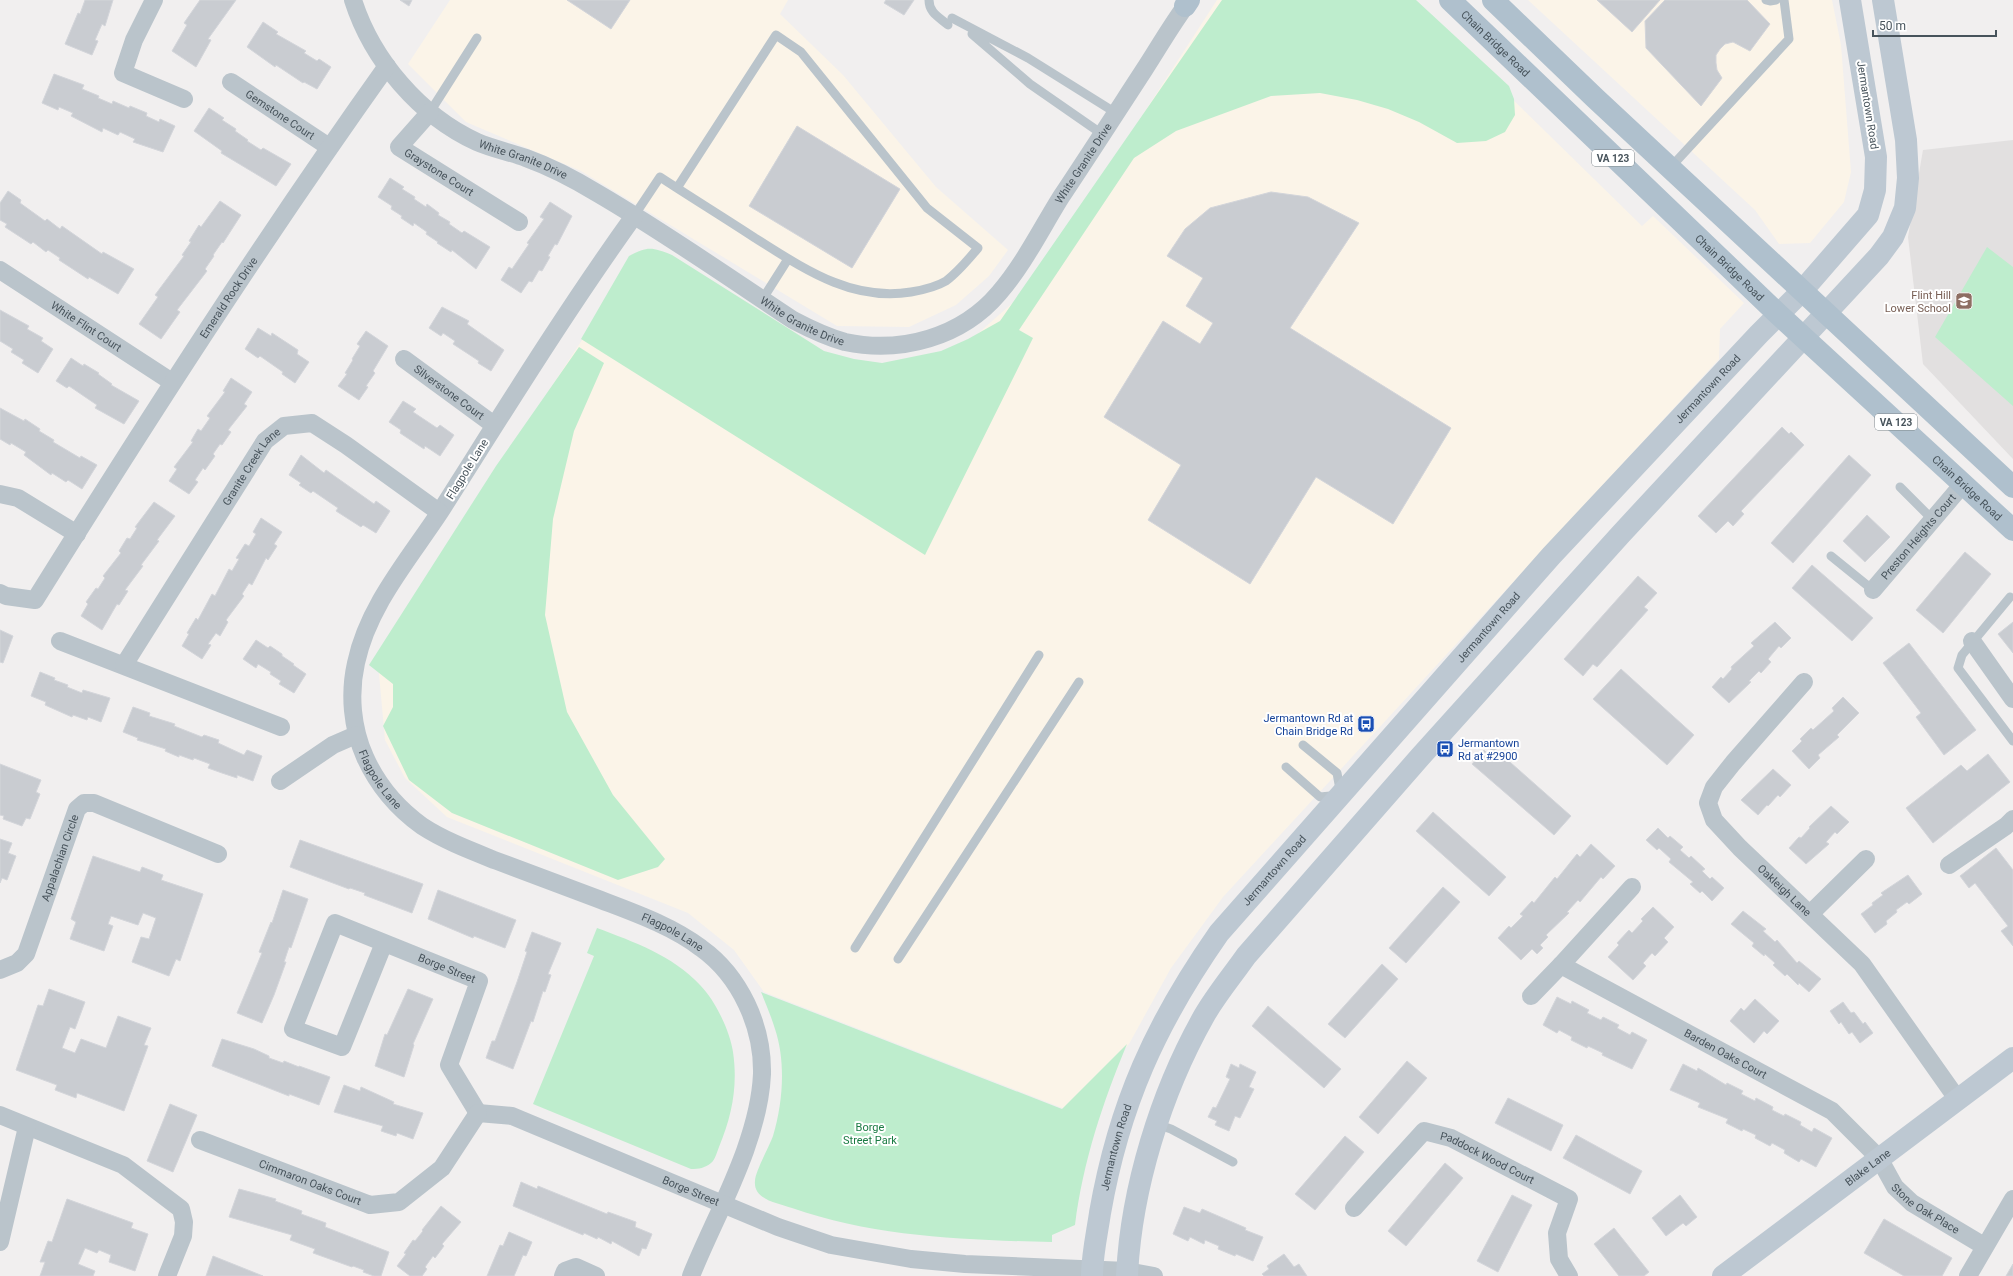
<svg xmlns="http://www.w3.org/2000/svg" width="2013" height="1276" font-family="Roboto,sans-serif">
	<rect width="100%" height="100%" fill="#f1efef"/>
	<path fill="#fbf4e8" d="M450,0H788L780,14L843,75L936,187L1008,250L989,276L956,305L909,327L837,326L581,171L466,122L408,64Z
		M1217,0H1411L1642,226L1653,216L1744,303L1720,329L1719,359L1223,897L1171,968L1129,1044L1065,1109L764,992L734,950L688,913L447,817L405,778L385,740L379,674L395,626L633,262L832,362L897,366L966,344L1032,286Z
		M1528,0H1832L1841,45L1851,172L1844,202L1810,243L1779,244L1755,210Z"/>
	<path fill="#e2e0e0" d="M2013,140V459L1923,364L1908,237L1923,150Z"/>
	<path fill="#beedcd" d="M1222,0H1416L1509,86L1514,99L1515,115L1505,132L1486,141L1457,143L1419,122L1388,109L1357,100L1320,93L1271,96L1176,131L1134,158L1019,330L1033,338L925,555L581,339L629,256C648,246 652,247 672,255L824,351L854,359L882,363L941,351L968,339L1000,321Z
		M1987,247L2013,267V406L1935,337Z
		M579,347L604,363L574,431L553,519L545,615L567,712L613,795L665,859L658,867L618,880L452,813L409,780L383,726L393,707V684L369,665L496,466Z
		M597,928C634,942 672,955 700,985C715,1000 730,1031 733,1052C738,1086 732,1116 719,1147C717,1152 715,1160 711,1163C705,1168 699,1169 691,1169L533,1104L594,956L587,953Z
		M761,992L1062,1109L1127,1044C1103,1102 1083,1161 1075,1225L1052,1235V1242C964,1240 875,1237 792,1208C778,1203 753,1200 755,1181C755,1172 769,1147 773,1136C783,1103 786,1062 775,1029C771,1016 766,1004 761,992Z"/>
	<path fill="#c9ccd1" stroke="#d3d5da" d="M85,0H113L105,26L102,24L95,40L98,41L92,55L65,44L78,13L80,14Z
		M200,0H236L208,39L211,40L196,67L172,51L187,25L184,23Z
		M400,0H412L409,6Z
		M567,0H630L611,29Z
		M886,0H914L904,15L884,3Z
		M1597,0H1660L1632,32Z
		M1665,0H1747L1770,24L1750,51L1733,42L1725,44L1720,49L1716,55V63L1717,70L1722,78L1701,106L1646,48L1645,21Z
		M263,22L278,32L276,34L306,51L304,53L317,61L319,59L331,67L317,89L304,82L303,83L276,65L275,67L247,47Z
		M54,74L84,85L82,89L99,96L98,98L112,104L113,101L129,108L130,106L147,113L146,116L159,122L160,119L175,126L163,152L133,142L135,139L120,132L118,135L103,128L102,132L71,116L73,113L59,107L58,110L42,103Z
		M209,108L224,118L222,120L236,129L235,131L248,140L247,141L261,150L263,148L291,164L276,186L221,153L222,151L194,131Z
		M797,126L900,189L852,268L749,206Z
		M390,178L404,187L402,189L415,197L414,199L426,207L427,204L439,213L438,215L450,222L449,224L462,233L464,231L490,247L476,269L452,250L451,252L437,243L438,242L426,234L427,232L414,223L413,226L401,218L402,216L391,209L392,206L378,197Z
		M8,191L21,200L20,203L45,221L47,219L60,229L62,226L102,254L103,252L134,269L118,294L89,277L88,279L59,260L60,258L48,250L46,252L33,242L31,244L5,227L7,224L0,220V203Z
		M1271,192L1308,197L1359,223L1290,328L1451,428L1393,524L1316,477L1250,584L1148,520L1181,465L1104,417L1163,321L1200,344L1213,323L1186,306L1203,278L1167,256L1185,229L1210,208Z
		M220,201L241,215L223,243L222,242L213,255L214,256L205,269L207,271L177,310L180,312L161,339L139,324L158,297L155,295L184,256L182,255L191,242L189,241L199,225L201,227Z
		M550,202L572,216L557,245L555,244L548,256L550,257L542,271L539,270L532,282L529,281L521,293L501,280L509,267L512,269L529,244L527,243L544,219L540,217Z
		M442,307L469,321L467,324L504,350L491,371L478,363L479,361L453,344L455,341L443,333L441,336L429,328Z
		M0,310L29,326L27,329L43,338L41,341L53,349L38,373L22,363L24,360L11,352L13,349L0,341Z
		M258,328L271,336L272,333L298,350L297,354L309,362L295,383L282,374L283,372L260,356L258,358L245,349Z
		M366,331L388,346L373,371L375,373L366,386L368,387L359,400L338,386L347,374L345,373L353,360L352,359L360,346L357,344Z
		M71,358L83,366L84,364L99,373L98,374L112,384L111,385L139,401L124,424L95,408L97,405L69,386L67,388L56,381Z
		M231,378L252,392L244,404L247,406L228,430L231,432L222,445L220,444L213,454L215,456L205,470L203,468L195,480L198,482L189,494L169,481L177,469L174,467L193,442L191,441L198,429L201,431L210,418L207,416L225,392L223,391Z
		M403,401L416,409L413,412L437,428L440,425L454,435L440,456L425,446L424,449L400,433L401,430L389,422Z
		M0,408L24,421L25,419L40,429L39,431L54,440L53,442L80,458L81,456L97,465L82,489L68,480L66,482L52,473L51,475L24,455L26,452L11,443L10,445L0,439Z
		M1782,427L1789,434L1791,432L1804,445L1741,511L1744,514L1733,526L1728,521L1716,533L1698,516Z
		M301,455L324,473L326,470L374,504L376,501L390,511L376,533L363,525L361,527L336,511L338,508L313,491L311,493L299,485L301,483L289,475Z
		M1849,455L1871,475L1793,563L1771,543Z
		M154,502L175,516L157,540L159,541L141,565L143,566L125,590L128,591L119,605L117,604L102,630L81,616L88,604L86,602L96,588L98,589L105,578L103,576L121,553L119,551L127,538L130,539L137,528L135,527Z
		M1867,515L1890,537L1865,562L1843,541Z
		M261,518L282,532L274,544L277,546L268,560L266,558L252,585L249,583L242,594L244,596L226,620L228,622L220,636L216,633L208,644L211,645L202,659L182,646L189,634L187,633L196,618L198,620L212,594L215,596L229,569L232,571L239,559L236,558L245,544L249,546L256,534L253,532Z
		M1965,552L1991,574L1943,633L1916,610Z
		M1812,565L1873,618L1852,641L1792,588Z
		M1638,576L1657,593L1644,607L1648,610L1597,667L1593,664L1583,676L1564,659Z
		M1775,622L1791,638L1781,648L1779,646L1768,659L1771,662L1761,673L1759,671L1749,681L1751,682L1729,703L1712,687L1721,677L1723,679L1732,669L1731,667L1754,646L1751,643Z
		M2013,622V653L1998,634Z
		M0,630L13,636L3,663L0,662Z
		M256,640L268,648L270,646L282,654V656L294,664L293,665L306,674L294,693L279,684L281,681L270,674L271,672L258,664L256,668L243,659Z
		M1909,643L1976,730L1944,755L1916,717L1921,713L1883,663Z
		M1621,669L1694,735L1667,765L1593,699Z
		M40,672L55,678L54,680L68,685L67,687L82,693L83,690L110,698L101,722L88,717L87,720L73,715L72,717L45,705L46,702L31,696Z
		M1843,697L1859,713L1837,735L1839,737L1818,755L1820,758L1809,769L1792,751L1802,741L1800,739L1811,728L1813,730L1834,711L1832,708Z
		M133,707L150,713L149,716L175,724L174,726L202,737L204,735L219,740L218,743L244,755L247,750L262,756L253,781L237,775V778L222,773L208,768L210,764L194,758L193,760L179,755V757L165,751L166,749L137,740L138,738L123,732Z
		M1493,747L1571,816L1554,835L1472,764L1484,750L1487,753Z
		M1988,754L2010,782L1933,843L1906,808L1961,765L1967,771Z
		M0,764L41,780L36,792L40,794L30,819L26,818L22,826L3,819L4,816L0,815Z
		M1773,769L1791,785L1780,797L1778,795L1768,806L1767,805L1758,815L1741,800Z
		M1831,806L1849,822L1837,834L1835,832L1826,842L1829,844L1806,864L1789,848L1799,837L1801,838L1810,828L1809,827Z
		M1433,812L1506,877L1489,896L1416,831Z
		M1658,828L1668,838L1670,836L1683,847L1680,850L1689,858L1691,856L1705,869L1702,871L1710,879L1712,877L1724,888L1712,901L1702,891L1700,893L1690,884L1693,882L1669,862L1671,859L1659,848L1657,850L1646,840Z
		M0,839L12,843L8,853L16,856L7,880L2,878L0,883Z
		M300,840L423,884L412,913L364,895L365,893L350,888L349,889L290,867Z
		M1591,844L1615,866L1603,879L1601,877L1580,902L1578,900L1567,912L1569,913L1546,935L1548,937L1540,945L1543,948L1537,954L1532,949L1521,960L1498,938L1509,926L1511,928L1523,916L1520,914L1532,901L1534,903L1555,877L1557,879L1577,854L1580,857Z
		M1996,848L2013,870V946L2001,931L2008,926L1975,883L1969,888L1960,876Z
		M93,856L140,872L142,867L163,875L161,880L203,894L180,961L176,959L169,976L132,962L141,937L149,939L156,918L143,913L138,925L111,916L108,924L113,926L104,951L70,939L76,922L71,919Z
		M1908,875L1922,894L1909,904L1907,902L1896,910L1897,912L1886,921L1887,924L1875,933L1861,914L1873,905L1872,903L1883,895L1881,893Z
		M1443,887L1460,902L1406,963L1389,948Z
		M283,890L308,899L291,948L289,947L284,962H286L274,995L262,1023L237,1013L262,953L259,952L271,922L272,923Z
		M438,890L516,920L505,948L474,936L473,938L428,919Z
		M1653,907L1674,927L1664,938L1668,942L1655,956L1652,953L1643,963L1646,966L1633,980L1608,957L1619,945L1617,943L1629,930L1632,933L1643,921L1641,919Z
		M1743,911L1766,929L1763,931L1775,942L1777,940L1797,963L1799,961L1821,979L1809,992L1799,983L1798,985L1787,974L1785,976L1773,965L1775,963L1765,954L1764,956L1752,946L1754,943L1731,924Z
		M532,932L561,943L548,974L551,975L545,992L543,991L533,1022L531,1021L513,1069L486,1058L492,1041H495L517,982L527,952L525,951Z
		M1382,964L1398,979L1345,1038L1328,1024Z
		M49,989L85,1002L75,1029L70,1027L62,1048L75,1053L81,1039L106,1048L118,1016L151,1028L144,1045L148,1046L124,1111L77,1093L76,1098L55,1090L57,1085L16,1070L38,1005L43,1006Z
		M408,989L433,999L413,1044L414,1045L404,1077L375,1066L385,1034L387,1035Z
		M1557,997L1571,1004L1572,1001L1589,1010L1587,1013L1601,1020L1603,1017L1619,1025L1617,1028L1630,1035L1632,1032L1647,1040L1632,1069L1602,1055L1603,1053L1588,1046L1587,1048L1571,1040L1572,1037L1559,1030L1557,1033L1543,1025Z
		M1755,999L1779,1021L1767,1034L1764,1031L1754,1043L1730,1021L1741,1008L1744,1011Z
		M1843,1002L1851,1013L1854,1012L1863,1024L1865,1022L1873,1033L1860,1043L1852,1032L1849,1034L1841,1022L1839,1024L1830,1011Z
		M1268,1006L1341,1069L1324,1088L1252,1026Z
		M222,1039L254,1049L269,1056V1058L283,1063L284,1061L299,1067V1066L330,1077L319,1105L289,1094V1096L212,1066Z
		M1407,1061L1427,1078L1378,1134L1359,1117Z
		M1231,1064L1239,1068L1240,1064L1256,1072L1249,1087L1254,1089L1240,1118L1235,1116L1229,1131L1215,1125L1217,1121L1208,1117L1213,1107L1216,1108L1230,1079L1226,1077Z
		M1683,1064L1697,1071L1698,1068L1726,1085L1727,1083L1743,1091L1741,1094L1755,1101L1756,1098L1773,1107L1772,1110L1784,1116L1785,1114L1801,1122L1800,1125L1812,1132L1814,1128L1832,1138L1816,1167L1801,1159L1799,1162L1784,1153L1785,1150L1772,1143L1770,1146L1755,1138L1756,1135L1743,1129L1742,1131L1726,1123L1728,1119L1698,1107L1700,1103L1670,1090Z
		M344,1085L360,1091L361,1087L394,1102L393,1104L423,1113L413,1139L397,1133L396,1136L381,1131L383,1126L334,1112Z
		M1508,1098L1563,1125L1551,1151L1495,1123Z
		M170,1104L197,1115L173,1172L147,1161Z
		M1576,1135L1642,1171L1630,1194L1563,1158Z
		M1345,1136L1364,1152L1315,1210L1295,1194Z
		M1445,1163L1463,1178L1406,1246L1388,1231Z
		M521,1182L537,1189L538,1186L607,1214L608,1212L636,1222L635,1227L652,1234L646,1249L642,1248L639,1256L612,1241L611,1244L598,1237L597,1239L584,1233L583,1235L513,1206Z
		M239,1189L276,1199L275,1201L302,1211L301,1214L326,1223L325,1227L389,1252L381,1276H374L363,1272L364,1270L353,1266L352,1267L313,1253L315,1249L290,1240L292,1235L229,1217Z
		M1512,1195L1532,1205L1498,1272L1477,1261Z
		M1680,1195L1697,1217L1686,1226L1683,1223L1666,1236L1652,1218Z
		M67,1199L133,1223L131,1228L148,1234L135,1271L109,1262L111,1255L99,1250L97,1253L85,1248L78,1264L95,1271L93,1276H40L45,1262H40L48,1241L52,1242Z
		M441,1206L461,1222L442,1244L444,1246L435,1258L433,1256L425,1267L427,1269L422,1276H410L397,1266L406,1254L404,1253L413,1240L415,1241L423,1231L422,1230Z
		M1184,1207L1200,1213L1202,1209L1246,1228L1245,1230L1263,1237L1253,1261L1236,1254L1235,1256L1218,1249L1219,1246L1205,1240L1204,1244L1190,1237L1188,1241L1173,1234Z
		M1884,1219L1952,1258L1942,1276H1904L1864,1253Z
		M1614,1228L1649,1272L1644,1276H1619L1594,1244Z
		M509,1232L532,1242L526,1256L523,1255L514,1276H487L500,1245L503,1246Z
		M1284,1254L1294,1267L1299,1264L1307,1276H1264L1262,1274L1269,1269L1267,1266Z
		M213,1256L263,1276H206Z
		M2013,1264V1276H2006Z"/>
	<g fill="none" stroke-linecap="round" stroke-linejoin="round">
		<path stroke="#bac4cb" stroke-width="9" d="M929,0C929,13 939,17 948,25
			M1766,0L1770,1L1776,0
			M952,18L1028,58L1116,113
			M972,34L1030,84L1102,134
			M430,112L477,38
			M1670,168L1789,39L1784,0
			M634,216L660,177C692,198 723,217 755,238C803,268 851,302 911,292C923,290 936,287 946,281C958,272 968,260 978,248L927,208L801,52L776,35L677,188
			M762,300L788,259
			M1900,487L1933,520
			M1831,556L1873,590
			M2010,597L1962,655L1958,668L2013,741
			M1286,767L1320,797L1341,795L1337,773L1303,745
			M855,948L1039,655
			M898,959L1079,682
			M1156,1124L1171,1129L1233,1162"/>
		<g stroke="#bac4cb" stroke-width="18">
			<path d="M154,0L134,40L123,73L184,99"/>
			<path id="s1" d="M353,0C372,60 420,116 477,142C493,149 510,152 526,158C551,167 574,179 597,193C664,232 728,277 793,320C810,329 827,337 845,342C901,354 962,337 999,293C1024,264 1041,229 1061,197C1089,155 1116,113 1144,70C1159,47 1173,22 1190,0"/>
			<path id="s2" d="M231,82L329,147"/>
			<path id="s3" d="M430,112L399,147L519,222"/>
			<path id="s4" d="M634,216C565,312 503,413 440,512C409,559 368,606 356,663C349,694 352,728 365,757C378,786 397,808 422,826C445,841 472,851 497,861C532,874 567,887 601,900C635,913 672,926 701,948C740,976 763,1026 762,1074C759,1142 716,1214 691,1276"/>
			<path id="s5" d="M0,270L172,382"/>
			<path id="s6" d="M404,359L494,425"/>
			<path d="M0,494L18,498L77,534"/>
			<path id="s7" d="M1873,590L1963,484"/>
			<path id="s8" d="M0,593L6,596L35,600C148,419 263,240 387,66"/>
			<path d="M60,641L281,727"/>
			<path d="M1972,641L2013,699"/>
			<path id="s9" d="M124,665L265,441L284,426L312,423L346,445L439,512"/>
			<path id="s10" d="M1804,682L1733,763L1714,787L1708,803L1714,820L1740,848L1862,964L1958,1100"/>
			<path d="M280,781L333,745L356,735"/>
			<path d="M1949,865L2006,826L2013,819"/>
			<path d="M1810,914L1866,859"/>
			<path id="s11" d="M384,943L342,1047L293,1029L335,923L479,981L449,1065L478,1113"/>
			<path id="s12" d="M1561,965L1832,1111L1879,1158L1895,1187L1912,1203L1984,1246"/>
			<path id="s13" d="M0,970L17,963L26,954L77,809L84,803H94L218,854"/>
			<path d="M1531,996L1561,965L1632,887"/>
			<path id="s14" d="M478,1113L512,1116L778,1227L831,1245L911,1259L965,1264L1127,1271L1154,1276"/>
			<path d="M0,1115L123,1165L181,1209L184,1222L183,1236L167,1276"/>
			<path id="s15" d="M200,1140L370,1205L399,1202L442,1168L478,1113"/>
			<path id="s16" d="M1354,1208L1424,1131L1451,1138L1569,1199L1557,1233L1559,1259L1569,1276"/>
			<path d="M0,1242L27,1127"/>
			<path d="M563,1276L565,1271L576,1267L596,1276"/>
			<path d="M1968,1276L2013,1199"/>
		</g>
		<g stroke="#bdc8d2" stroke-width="22">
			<path id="s17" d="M1092,1276C1092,1255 1097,1234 1100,1213C1119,1104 1156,1023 1219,933L1551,556L1759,334L1802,291L1868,215L1875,190L1876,157L1850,0"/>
			<path d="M1127,1276C1131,1189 1161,1092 1204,1016C1216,995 1232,976 1246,956L1420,757L1621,534L1879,256L1893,237L1905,208L1908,178L1906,140L1883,0"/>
			<path id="s18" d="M1723,1276L2013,1058"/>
		</g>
		<g stroke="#afc0cd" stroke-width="22">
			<path id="s19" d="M1450,0L1778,314L2013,530"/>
			<path d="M1493,0L1595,98L2013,487"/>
			<path d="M1185,6L1189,0"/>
		</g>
	</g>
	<defs>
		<symbol id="school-square" viewBox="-11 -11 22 22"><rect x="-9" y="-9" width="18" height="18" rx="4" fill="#8d6e63" stroke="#fff"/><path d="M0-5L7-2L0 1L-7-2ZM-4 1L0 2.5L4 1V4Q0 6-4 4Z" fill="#fff"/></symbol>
		<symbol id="bus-square" viewBox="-11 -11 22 22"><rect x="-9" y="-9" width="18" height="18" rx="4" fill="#1a4fb4" stroke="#fff"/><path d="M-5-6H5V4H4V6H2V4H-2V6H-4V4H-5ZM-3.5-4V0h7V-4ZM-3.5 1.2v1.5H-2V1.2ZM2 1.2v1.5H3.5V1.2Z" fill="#fff"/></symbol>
	</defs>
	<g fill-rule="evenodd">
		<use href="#school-square" x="1954" y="291" width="20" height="20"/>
		<use href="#bus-square" x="1356" y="714" width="20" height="20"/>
		<use href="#bus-square" x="1435" y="739" width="20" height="20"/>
	</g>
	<g text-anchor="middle" stroke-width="4" stroke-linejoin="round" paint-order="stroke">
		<g fill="#fff" stroke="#7e878c" stroke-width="1">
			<rect x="1592" y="150" width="42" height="16" rx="3"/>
			<rect x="1875" y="414" width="42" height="16" rx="3"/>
		</g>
		<g font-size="10" font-weight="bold" fill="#47535b">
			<text x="1613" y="162">VA 123</text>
			<text x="1896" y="426">VA 123</text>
		</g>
		<g font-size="11" fill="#47535b" stroke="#fff">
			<text dy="4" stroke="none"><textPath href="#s19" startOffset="63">Chain Bridge Road</textPath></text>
			<text transform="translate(1868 105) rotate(81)" y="4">Jermantown Road</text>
			<text dy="4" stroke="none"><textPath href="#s2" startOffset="59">Gemstone Court</textPath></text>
			<text dy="4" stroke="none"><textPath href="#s1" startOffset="243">White Granite Drive</textPath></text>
			<text dy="4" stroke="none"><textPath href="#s1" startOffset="939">White Granite Drive</textPath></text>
			<text dy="4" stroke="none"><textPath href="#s3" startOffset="94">Graystone Court</textPath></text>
			<text dy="4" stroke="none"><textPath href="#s19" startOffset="387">Chain Bridge Road</textPath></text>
			<text dy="4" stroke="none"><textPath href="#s8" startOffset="395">Emerald Rock Drive</textPath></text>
			<text dy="4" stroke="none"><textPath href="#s1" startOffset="567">White Granite Drive</textPath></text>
			<text dy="4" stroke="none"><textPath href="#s5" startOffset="103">White Flint Court</textPath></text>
			<text dy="4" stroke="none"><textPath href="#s17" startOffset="1102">Jermantown Road</textPath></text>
			<text dy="4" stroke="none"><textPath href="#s6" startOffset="56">Silverstone Court</textPath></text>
			<text dy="4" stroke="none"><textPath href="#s9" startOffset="236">Granite Creek Lane</textPath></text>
			<text transform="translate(467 469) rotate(-58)" y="4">Flagpole Lane</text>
			<text dy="4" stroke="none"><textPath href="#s19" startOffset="711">Chain Bridge Road</textPath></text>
			<text dy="4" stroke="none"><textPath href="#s7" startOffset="70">Preston Heights Court</textPath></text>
			<text dy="4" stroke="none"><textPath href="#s17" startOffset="778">Jermantown Road</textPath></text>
			<text dy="4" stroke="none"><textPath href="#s4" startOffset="651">Flagpole Lane</textPath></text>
			<text dy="4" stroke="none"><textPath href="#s13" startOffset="133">Appalachian Circle</textPath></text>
			<text dy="4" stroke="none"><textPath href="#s17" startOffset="454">Jermantown Road</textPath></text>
			<text dy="4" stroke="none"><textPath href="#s10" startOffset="273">Oakleigh Lane</textPath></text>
			<text dy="4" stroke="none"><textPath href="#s4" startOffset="987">Flagpole Lane</textPath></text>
			<text dy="4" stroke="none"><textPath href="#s11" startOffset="399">Borge Street</textPath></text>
			<text dy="4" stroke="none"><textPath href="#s12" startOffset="187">Barden Oaks Court</textPath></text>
			<text dy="4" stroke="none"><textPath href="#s17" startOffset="131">Jermantown Road</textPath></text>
			<text dy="4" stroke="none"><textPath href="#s16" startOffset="173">Paddock Wood Court</textPath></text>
			<text dy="4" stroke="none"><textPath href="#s18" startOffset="181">Blake Lane</textPath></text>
			<text dy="4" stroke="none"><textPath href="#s15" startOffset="118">Cimmaron Oaks Court</textPath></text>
			<text dy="4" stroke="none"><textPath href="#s14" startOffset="228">Borge Street</textPath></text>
			<text dy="4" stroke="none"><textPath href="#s12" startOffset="445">Stone Oak Place</textPath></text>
		</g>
		<g font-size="11" fill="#785e54" stroke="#fff" text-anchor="end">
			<text x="1951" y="299">Flint Hill<tspan x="1951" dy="13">Lower School</tspan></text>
		</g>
		<g font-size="11" fill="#164399" stroke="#fff" text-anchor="end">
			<text x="1353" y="722">Jermantown Rd at<tspan x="1353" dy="13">Chain Bridge Rd</tspan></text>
			<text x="1458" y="747" text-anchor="start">Jermantown<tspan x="1458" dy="13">Rd at #2900</tspan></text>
		</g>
		<g font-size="11" fill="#1a7b43" stroke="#fff">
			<text x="870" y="1131">Borge<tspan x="870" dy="13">Street Park</tspan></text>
		</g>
	</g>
	<path d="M1873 30v6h123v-6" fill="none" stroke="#47535b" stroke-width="2"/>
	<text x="1879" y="30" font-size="12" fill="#47535b" stroke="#ffffff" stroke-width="3" paint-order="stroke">50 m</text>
</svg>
